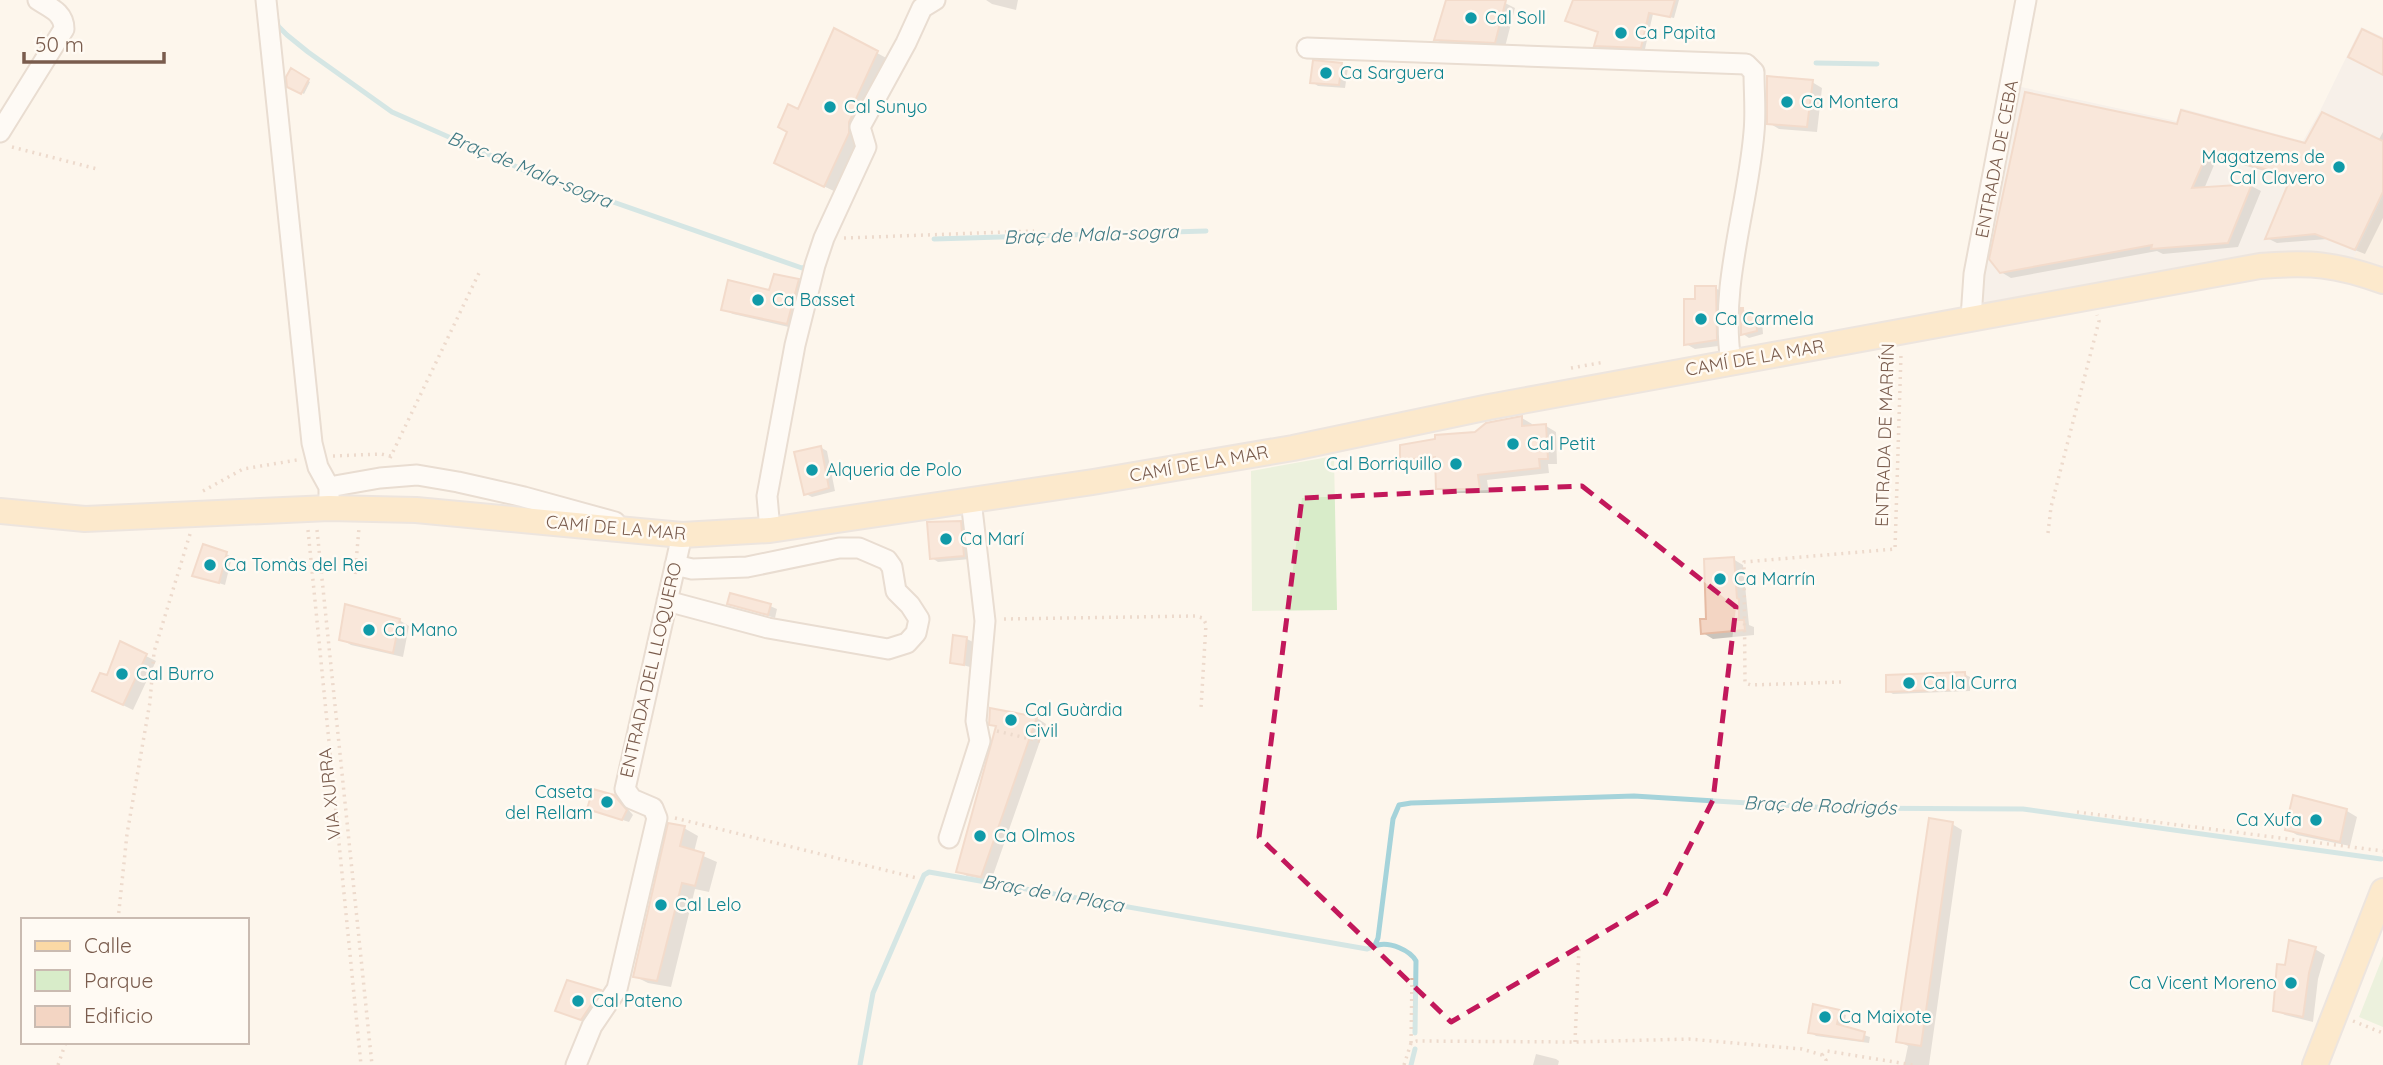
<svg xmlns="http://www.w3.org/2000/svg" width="2383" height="1065" font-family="Quicksand,sans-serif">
	<rect width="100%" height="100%" fill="#fdf6ec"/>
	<path fill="#f5e8da" d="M2383,197V281L2348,269Z"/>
	<path fill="#efe9e4" d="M2361,27L2383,37V197L2348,269L2302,262L1971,318L2012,85L2176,121L2181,108L2303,141L2320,111Z"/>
	<path fill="#d8ecc9" d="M1334,456L1337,610L1252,611L1251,471Z
		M2383,956V1027L2359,1017Z"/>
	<path fill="#0003" d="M986,0H1018L1016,10L992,4Z
		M1448,0H1499L1515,8L1505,47L1446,45L1436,40Z
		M1575,0H1679L1674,18L1653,14L1645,49L1599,48L1596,45L1600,32Z
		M877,53L890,60L838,193L790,170Z
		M1342,64L1348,68L1345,88L1318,86L1312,82Z
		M292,70L310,82L304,94L289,86Z
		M1812,82L1822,88L1817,132L1779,129L1769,123Z
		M2178,126L2306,145L2378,141L2383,132V218L2365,254L2327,239L2277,243L2267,238L2306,182L2217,158L2204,189L2251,186L2261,191L2238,247L2163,254L2157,251L2011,278L2001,272Z
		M798,281L808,287L797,329L733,314L723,309Z
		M1715,288L1725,293L1726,345L1695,349L1686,344L1697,300Z
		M1743,310L1749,313V316H1756L1762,320L1763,334L1749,338L1743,334Z
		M1522,418L1532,424V427L1546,426L1556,432L1557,464H1548L1549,473L1487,480L1489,493H1448L1438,488L1437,462L1412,465L1402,459L1476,434L1487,424Z
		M820,447L827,451L835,491L812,497L806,494Z
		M961,522L967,526L970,559L938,562L932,558Z
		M226,554L232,557L225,585L194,575Z
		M1733,559L1743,565L1749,625L1754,627V635L1713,639L1703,633Z
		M729,604L770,606L777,609L775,618Z
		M399,620L409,626L403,657L351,645L341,639Z
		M967,639L973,642L970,667L952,662Z
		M146,656L156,661L133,710L94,691L108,677Z
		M1964,674L1970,677V691L1893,694L1888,691Z
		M991,710L1037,718L1046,724L991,881L967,876L958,871L997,727L991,724Z
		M614,796L621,801L633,815L629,822L589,809Z
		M2294,797L2347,811L2357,817L2350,846L2297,835L2287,829Z
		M1952,824L1962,830L1929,1065H1904L1908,1046L1898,1041Z
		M684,828L698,836L694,852L717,862L709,892L695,889L671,987L648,983L634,976Z
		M2315,949L2325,955L2318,979L2313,1022L2285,1015L2275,1010L2286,968Z
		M568,982L606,995L588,1022L563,1014Z
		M1815,1006L1846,1015L1843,1028L1870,1037L1869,1043L1816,1036L1810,1032Z
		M1536,1054L1556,1059L1559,1061L1558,1065H1533Z"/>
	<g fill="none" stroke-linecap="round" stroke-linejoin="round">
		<path stroke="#a5d3da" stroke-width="5" d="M277,20L278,26L287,35L308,52L392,112L533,174L802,268L809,266
			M1816,63L1877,64
			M934,239L1206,231
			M1375,945L1378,938L1393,819L1399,805L1411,803L1634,796L1830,808L2023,809L2381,859
			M860,1065L873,993L924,875L929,872L1367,949C1371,948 1374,946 1378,945C1390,942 1410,950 1416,961L1415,1033
			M1411,1065L1415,1049"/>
	</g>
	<path fill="#f3d5c3" stroke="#e6bba3" stroke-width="2" d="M1446,0H1506L1495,43L1434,40Z
		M1573,0H1675L1670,17L1649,13L1641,48L1594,46L1598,32L1565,21Z
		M834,28L878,51L854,103L858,104L849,122V133L824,187L774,163L787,132L778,127L788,104L798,109Z
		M2362,29L2383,39V75L2348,57Z
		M1313,60L1342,63L1339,85L1310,83Z
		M291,68L309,79L301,94L287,87L286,77Z
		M1767,76L1813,80L1807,127L1767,124Z
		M2025,92L2177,124L2181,110L2305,143L2322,112L2383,141V192L2355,250L2315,234L2265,239L2289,182L2307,180L2207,154L2192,188L2252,184L2228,243L2151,249L2152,245L2000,273L1989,259Z
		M774,274L799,279L787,324L721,310L728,280L769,290Z
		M1695,286H1716L1717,340L1684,345V299H1695Z
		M1741,308H1743V314H1756L1757,331L1741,335Z
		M1522,416V426L1546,424L1548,459H1539L1540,468L1478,475L1480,489H1436L1435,457L1400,460V445L1435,439V435L1475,432L1486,423Z
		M821,446L829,488L804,495L794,452Z
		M961,521L964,556L930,559L927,522Z
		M203,544L227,552L219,583L192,576Z
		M1734,557L1737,598L1739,599V618L1735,620H1744L1745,630L1701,634L1700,619H1706L1704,559Z
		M730,593L771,604L768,615L727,604Z
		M345,604L400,619L393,653L339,640Z
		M953,635L967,637L964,665L950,663Z
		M120,641L147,654L123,705L92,691L100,673L107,675Z
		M1965,672L1966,689L1886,692V675Z
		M990,708L1037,717L981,877L956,872L996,726L989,725Z
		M593,789L614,795L627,810L622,820L587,809Z
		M2293,795L2347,809L2340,842L2285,830Z
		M1929,818L1953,822L1921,1046L1896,1042Z
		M668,823L685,826L680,846L704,853L695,886L682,883L657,981L633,977Z
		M2289,940L2316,947L2309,973L2303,1017L2273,1011L2277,964L2285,965Z
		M567,980L601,990L581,1020L555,1011Z
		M1813,1004L1840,1010L1837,1024L1865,1032L1863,1041L1808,1033Z"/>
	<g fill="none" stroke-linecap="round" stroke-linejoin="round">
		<defs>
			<path id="minor" d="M266,0L312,443L318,467L329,487V508
				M1307,48L1746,64L1754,72C1754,92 1756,112 1754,132C1748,208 1719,285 1731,362
				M0,132L64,29C64,13 51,8 38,0
				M1971,318L1974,274L2026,0
				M329,487L380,478L417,475L458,482L524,497L615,522
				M770,530L767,496L795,345L815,265L824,238L866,147L860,127L906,43L922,8L935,0
				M667,601L768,628L888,649L907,643L916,633L919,619L910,605L896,591L892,567L887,560L859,548H839L747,567L692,569L675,565
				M949,838L980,741L976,721L985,621L971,500
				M576,1065L592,1026L617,989L657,818L653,808L632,799L625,789L682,535"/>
			<path id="major" d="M0,511L85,519L329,508L416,510L682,535L770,530L1093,482L1293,448L1489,407L2260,266C2311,262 2335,264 2383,281
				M2315,1065L2383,891"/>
		</defs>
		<use href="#minor" stroke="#d1beb0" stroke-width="23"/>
		<use href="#major" stroke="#dad1cd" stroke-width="28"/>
		<path stroke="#d9b8a5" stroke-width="3.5" stroke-dasharray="2 5" stroke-linecap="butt" d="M12,147L97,169
			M844,238L1034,231
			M1571,368L1605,362
			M333,456L381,454L394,457
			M390,458L479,273
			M203,491L243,469L297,460
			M308,530L361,1065
			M317,530L372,1065
			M2048,533L2051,507L2099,321L2097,315
			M355,574L359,528
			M1004,619L1195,616L1203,618L1206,624L1201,708
			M1841,682L1751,685L1745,683L1744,562L1895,549L1901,354
			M997,731L1043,742
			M2077,812L2383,851
			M675,818L917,878
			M118,920L127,834L150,702L154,652L190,534
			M2353,1021L2383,1033
			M1575,1042L1579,947
			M1411,1043L1412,976
			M1822,1055L1827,1051L1913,1065
			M58,1065L66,1042
			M1404,1065L1411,1043L1417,1041L1575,1042L1689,1039L1802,1049L1822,1055L1826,1060L1825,1065"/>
		<use href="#minor" stroke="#fff" stroke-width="19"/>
		<use href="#major" stroke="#fbd9a5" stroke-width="24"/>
	</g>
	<path d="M0 0H2383V1065H0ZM1582,486L1736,607L1713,800L1664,897L1451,1022L1259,837L1302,498Z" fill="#fdf6ec" fill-opacity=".55" fill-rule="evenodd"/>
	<path fill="none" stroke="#c2185b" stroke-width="5" stroke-dasharray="14 9" stroke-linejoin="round" d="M1582,486L1736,607L1713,800L1664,897L1451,1022L1259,837L1302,498Z"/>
	<g fill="#0f9aa8" stroke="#fffaf3" stroke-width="2.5">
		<circle cx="1471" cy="18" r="7"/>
		<circle cx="1621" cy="33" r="7"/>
		<circle cx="1326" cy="73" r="7"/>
		<circle cx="1787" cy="102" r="7"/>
		<circle cx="830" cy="107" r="7"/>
		<circle cx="2339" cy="167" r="7"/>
		<circle cx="758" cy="300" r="7"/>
		<circle cx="1701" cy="319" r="7"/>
		<circle cx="1513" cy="444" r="7"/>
		<circle cx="1456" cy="464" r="7"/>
		<circle cx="812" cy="470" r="7"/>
		<circle cx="946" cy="539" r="7"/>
		<circle cx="210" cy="565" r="7"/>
		<circle cx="1720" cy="579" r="7"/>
		<circle cx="369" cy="630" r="7"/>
		<circle cx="122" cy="674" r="7"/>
		<circle cx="1909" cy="683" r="7"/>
		<circle cx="1011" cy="720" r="7"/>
		<circle cx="607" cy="802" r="7"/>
		<circle cx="2316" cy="820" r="7"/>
		<circle cx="980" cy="836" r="7"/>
		<circle cx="661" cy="905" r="7"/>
		<circle cx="2291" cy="983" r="7"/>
		<circle cx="578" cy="1001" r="7"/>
		<circle cx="1825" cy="1017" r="7"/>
	</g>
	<g text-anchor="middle" stroke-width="5" stroke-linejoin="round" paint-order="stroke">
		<g font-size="18" fill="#0d838f" stroke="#fffaf3" text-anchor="start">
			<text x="1485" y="24">Cal Soll</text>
			<text x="1635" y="39">Ca Papita</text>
			<text x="1340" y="79">Ca Sarguera</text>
			<text x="1801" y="108">Ca Montera</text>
			<text x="844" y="113">Cal Sunyo</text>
			<text x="2325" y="163" text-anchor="end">Magatzems de<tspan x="2325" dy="21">Cal Clavero</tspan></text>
			<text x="772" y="306">Ca Basset</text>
			<text x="1715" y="325">Ca Carmela</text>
			<text x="1527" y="450">Cal Petit</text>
			<text x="1442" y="470" text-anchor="end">Cal Borriquillo</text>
			<text x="826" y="476">Alqueria de Polo</text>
			<text x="960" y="545">Ca Marí</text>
			<text x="224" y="571">Ca Tomàs del Rei</text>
			<text x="1734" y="585">Ca Marrín</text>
			<text x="383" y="636">Ca Mano</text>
			<text x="136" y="680">Cal Burro</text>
			<text x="1923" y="689">Ca la Curra</text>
			<text x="1025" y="716">Cal Guàrdia<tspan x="1025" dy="21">Civil</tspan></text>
			<text x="593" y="798" text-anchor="end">Caseta<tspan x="593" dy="21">del Rellam</tspan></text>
			<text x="2302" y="826" text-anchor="end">Ca Xufa</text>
			<text x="994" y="842">Ca Olmos</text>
			<text x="675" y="911">Cal Lelo</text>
			<text x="2277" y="989" text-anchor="end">Ca Vicent Moreno</text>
			<text x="592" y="1007">Cal Pateno</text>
			<text x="1839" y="1023">Ca Maixote</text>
		</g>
		<g font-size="18" fill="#7a5c4d" stroke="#fffaf3">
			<text transform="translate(1997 159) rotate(-79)" y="6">ENTRADA DE CEBA</text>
			<text transform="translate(1755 358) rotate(-10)" y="6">CAMÍ DE LA MAR</text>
			<text transform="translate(1885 435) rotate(-88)" y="6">ENTRADA DE MARRÍN</text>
			<text transform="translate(1199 464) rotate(-10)" y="6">CAMÍ DE LA MAR</text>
			<text transform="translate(616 528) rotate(5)" y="6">CAMÍ DE LA MAR</text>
			<text transform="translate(651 670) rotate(-77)" y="6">ENTRADA DEL LLOQUERO</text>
			<text transform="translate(330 794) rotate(-96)" y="6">VIA XURRA</text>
		</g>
		<g font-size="19" font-style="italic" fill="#437c86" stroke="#fffaf3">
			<text transform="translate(530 169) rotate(22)" y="7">Braç de Mala-sogra</text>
			<text transform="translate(1091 234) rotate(-2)" y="7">Braç de Mala-sogra</text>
			<text transform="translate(1820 805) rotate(2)" y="7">Braç de Rodrigós</text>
			<text transform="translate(1053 893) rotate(10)" y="7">Braç de la Plaça</text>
		</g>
	</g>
	<rect x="21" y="918" width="228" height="126" fill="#fffaf3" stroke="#cabbb1" stroke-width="2"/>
	<rect x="35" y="941" width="35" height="10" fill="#fbd9a5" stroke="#cabbb1" stroke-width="2"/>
	<text x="84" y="953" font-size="21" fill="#7a5c4d">Calle</text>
	<rect x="35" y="970" width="35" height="21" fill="#d8ecc9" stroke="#cabbb1" stroke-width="2"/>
	<text x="84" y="988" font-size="21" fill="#7a5c4d">Parque</text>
	<rect x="35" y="1006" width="35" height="21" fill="#f3d5c3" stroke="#cabbb1" stroke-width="2"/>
	<text x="84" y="1023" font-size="21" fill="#7a5c4d">Edificio</text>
	<path d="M24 52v10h140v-10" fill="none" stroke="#7a5c4d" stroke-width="3.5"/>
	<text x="35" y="52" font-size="21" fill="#7a5c4d" stroke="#fffaf3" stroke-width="5" paint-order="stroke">50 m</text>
</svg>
